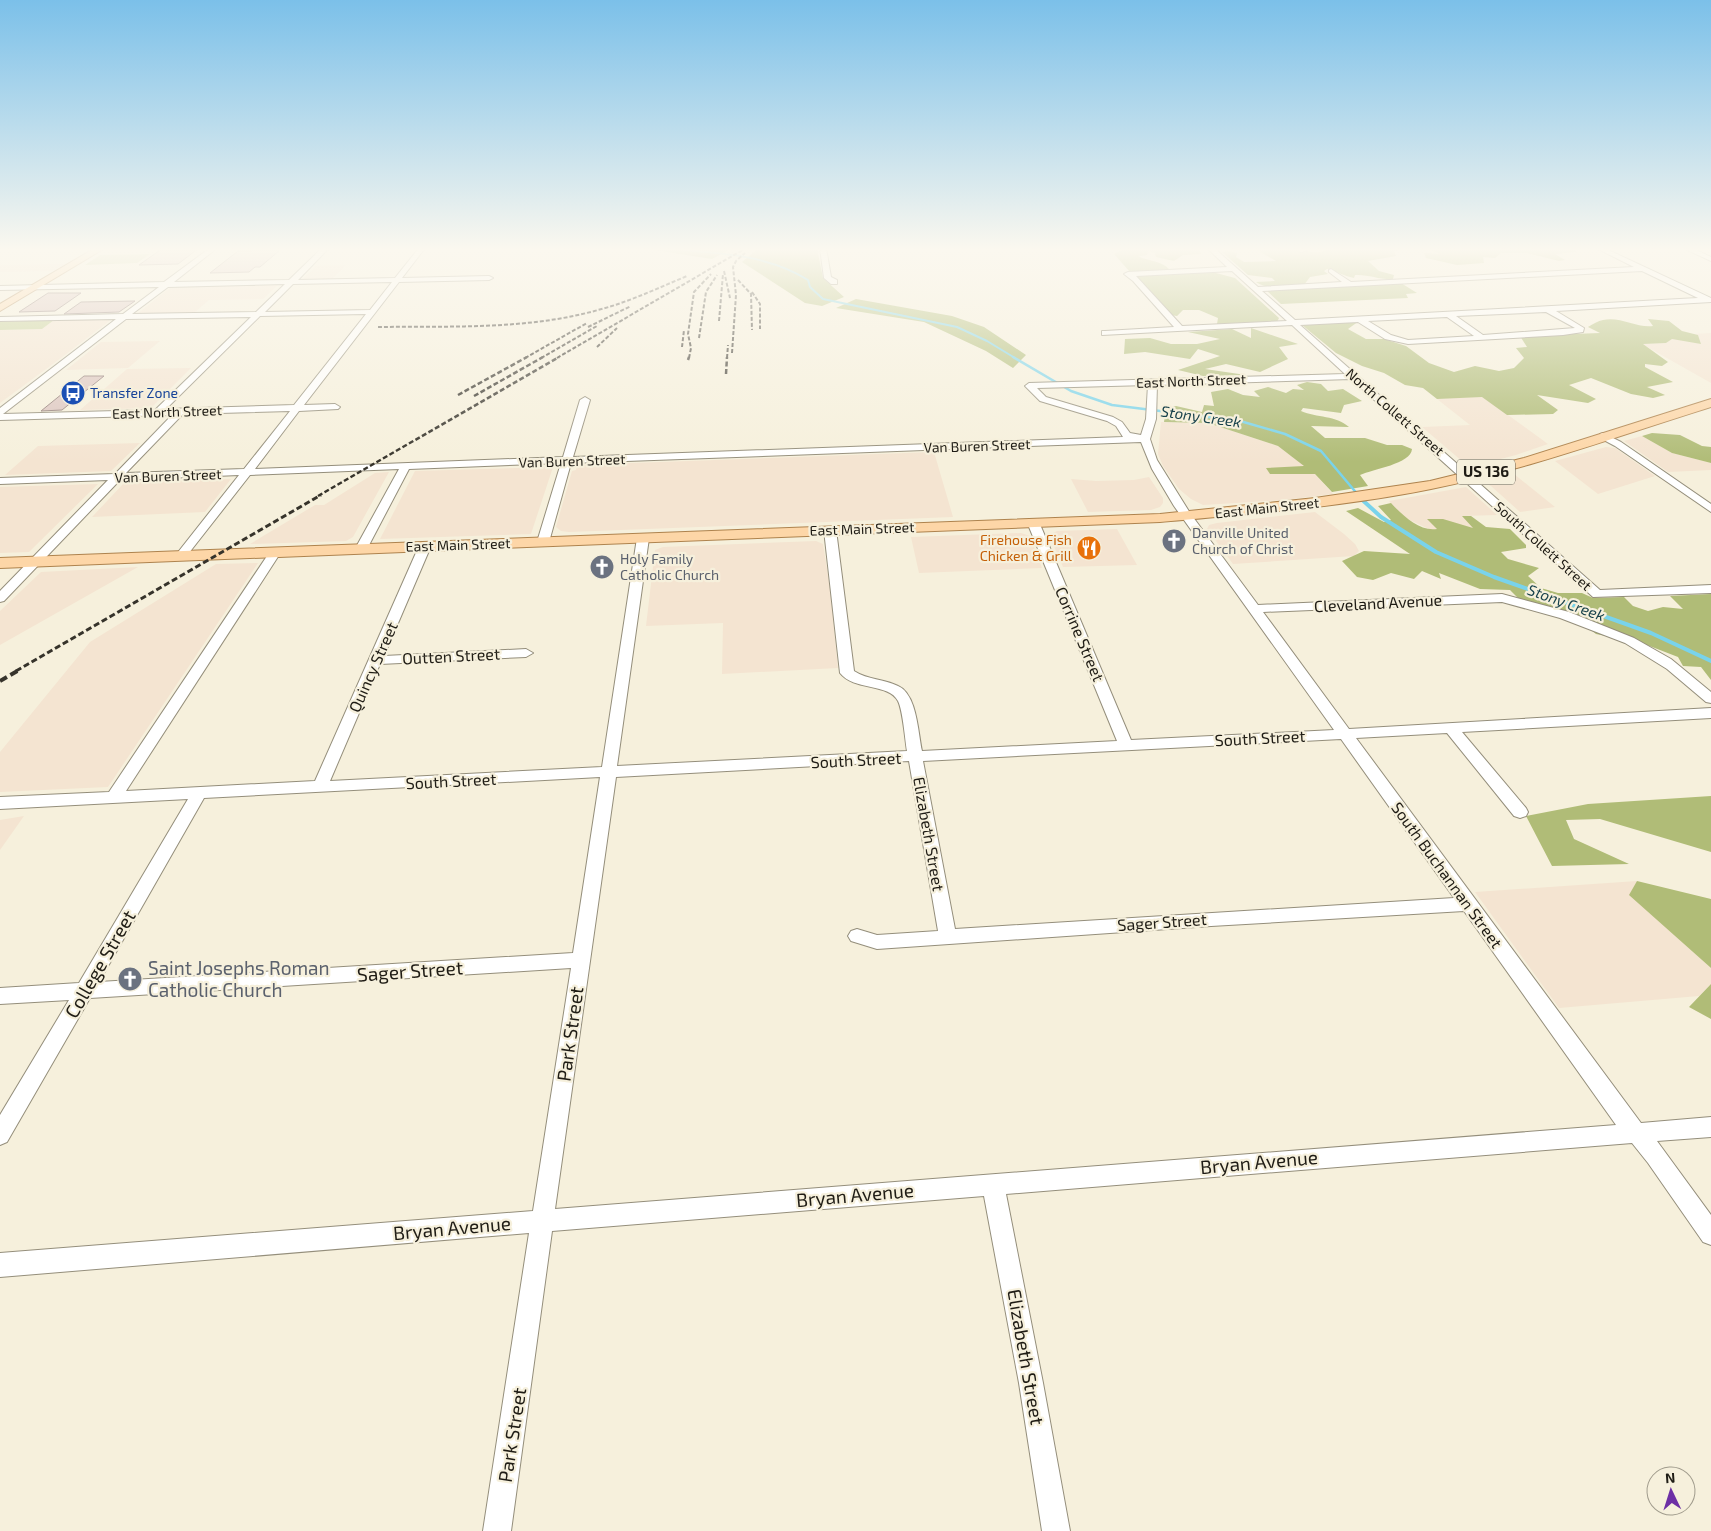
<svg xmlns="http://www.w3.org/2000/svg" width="1711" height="1531" font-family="'Exo 2',sans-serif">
	<rect width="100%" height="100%" fill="#f6f0dc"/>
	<path fill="#f4e4d1" d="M65,264L53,271L0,272V265Z
		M346,265L332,279L302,280L316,266Z
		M279,284L263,299L209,300L194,313L137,314L171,287Z
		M112,319L61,358L0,403V330L42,329L54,320Z
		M1711,333V383L1642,344L1666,343L1672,338L1701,344L1698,335L1693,334Z
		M160,341L128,368L66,370L101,342Z
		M191,368L151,408L80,410L127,369Z
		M1482,396L1548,444L1516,455L1469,467L1422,427L1470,425L1437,399Z
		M1161,422L1208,423L1278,446L1315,474L1333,494L1285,500L1203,505L1191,499L1179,489L1163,466L1158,454Z
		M1642,436L1672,453L1711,463V470L1668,472L1624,441Z
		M140,443L111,471L5,475L38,446Z
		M1606,447L1615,448L1655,476L1598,494L1555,461Z
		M934,452L953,517L569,532L561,531L556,527L572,471L576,470L577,465Z
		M553,467L531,534L380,539L415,471Z
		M389,472L353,537L346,541L250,544L315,505H324L375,473Z
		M1514,474L1555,507L1520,512L1491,486L1484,483Z
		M1149,477L1163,498V503L1160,507L1151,510L1088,512L1071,479L1096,481L1134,480Z
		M231,479L205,512L92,517L124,483Z
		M98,484L29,552L0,553V487Z
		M1466,487L1497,515L1463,516L1474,528L1431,530L1403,517L1389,501Z
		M1315,512L1344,534L1355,544L1359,551L1354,556L1233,564L1207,529L1209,525L1217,523Z
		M1117,529L1137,565L1063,567L1049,535L1057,531Z
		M1021,533L1030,536L1042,568L919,573L911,537Z
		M816,541L823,544L830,587L838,668L722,674L723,623L646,626L655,550L663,547Z
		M258,563L108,787L0,792V752L90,642L216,564Z
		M138,567L0,645V611L41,572Z
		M24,816L0,850V820Z
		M1637,881L1630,895L1711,968V984L1699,996L1559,1008L1475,892Z"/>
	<path fill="#c2cd91" d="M150,254L137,263L85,265L100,255Z
		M54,320L42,329L0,330V322Z"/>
	<path fill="#b0bc77" d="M642,248H732L712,259Z
		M759,248H817L823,278L844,297L822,306L805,303L742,262Z
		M1107,248H1172L1182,250L1199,248L1201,254L1183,255L1174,261L1156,257L1155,253L1148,251L1147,255L1138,256C1150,262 1161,260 1170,270L1135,272H1130L1114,254L1122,250H1109Z
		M1257,248C1269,248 1281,247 1293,248C1305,249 1317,257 1330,248L1407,249L1394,251L1396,256L1368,261L1379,271L1394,275L1393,279C1380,280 1368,274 1355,275L1354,278C1343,276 1337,271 1327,269L1324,271L1328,274L1310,277L1304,285C1291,285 1267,291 1256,282L1275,281L1272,278L1248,275L1222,252L1228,251L1237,253L1236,257L1244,262L1276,261L1262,253Z
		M1412,248H1573L1576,252L1555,254L1565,260L1559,261L1527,253H1501L1495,258L1483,257L1484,263L1457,265L1426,258L1424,253L1440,254L1430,250Z
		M1215,271L1216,273L1235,278L1279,318L1277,322L1217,324L1218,318L1199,310H1183L1177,316L1170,315L1134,275Z
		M1401,283L1417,293L1406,294L1408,298L1281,304L1266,290Z
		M856,299L952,316L984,327L1026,355L1013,368L986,351L924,322L836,308Z
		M1648,319L1669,321L1682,331L1698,335L1701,344L1672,339L1666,343L1643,344L1668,362L1662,366L1645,364V367L1673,382L1647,387L1665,395L1653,398L1631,394L1591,378L1569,385L1596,399L1588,403L1537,395L1558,410L1553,414L1507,415L1482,397L1437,399L1423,388L1405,385L1384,373L1362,366L1336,353L1302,325L1359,321L1348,329L1366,339H1384L1406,346L1429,363L1454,372L1475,366L1499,371L1514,368L1524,358L1516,348L1527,347L1520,336L1600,333L1588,327C1593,324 1598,321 1603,320C1620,316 1636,328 1653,326Z
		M1251,328L1298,344L1279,347L1288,359L1260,372L1226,364L1205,369L1246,375L1203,376L1178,370L1220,356L1198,349L1190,359L1145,352L1124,354L1125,339L1150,338L1171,344H1197L1220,339L1188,332L1232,329L1251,338Z
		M1307,382L1321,384L1328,391L1343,389L1362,401L1344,405L1341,413L1303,408L1301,411C1317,418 1336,415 1349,427L1311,426L1325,438H1365L1387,445H1402L1412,449C1411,464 1373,469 1360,475L1368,486L1332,492L1315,474H1270L1266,468L1304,466L1278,446L1208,423L1164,422L1166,409L1176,406L1202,412L1204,405L1214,406L1211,392L1228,389L1243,395L1260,397L1254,391L1268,387L1286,393L1293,389L1304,390L1297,385Z
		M1652,433L1680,435L1702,446L1711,447V463L1672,453L1642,436Z
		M1391,503C1402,515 1420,532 1437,529L1427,519H1443L1473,528L1462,516H1471L1486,527L1510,529L1526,545V548L1501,552L1508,559L1539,568L1528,576L1541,588L1558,593H1582L1593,598L1624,597L1633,606L1648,611L1663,607L1683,609L1670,596L1711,594V680L1701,667L1683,666L1678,657L1616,633L1611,637L1596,634L1587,627L1519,599L1510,590L1480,589L1439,573L1441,579L1422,571L1414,579L1391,573L1373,580L1357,577L1342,561L1364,551L1410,554L1346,511L1358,508L1384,522L1391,520L1378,506Z
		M1711,796V852L1600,819L1566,820L1574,839L1629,864L1552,866L1526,816L1588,804Z
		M1637,881L1711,899V968L1629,895Z
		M1711,984V1019L1689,1007Z"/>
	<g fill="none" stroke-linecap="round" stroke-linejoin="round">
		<path stroke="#79d3eb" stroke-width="2" d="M664,248C713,253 765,253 808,280L810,287L823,299L957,327L987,341L1015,358"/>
		<path stroke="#79d3eb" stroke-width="2.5" d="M1013,357L1071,391L1112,405L1240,421L1285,434L1321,451L1359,496"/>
		<path stroke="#79d3eb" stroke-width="4" d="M1357,495L1381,517L1436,552L1494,577L1651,633L1711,661"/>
	</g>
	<path fill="#dcc5bf" stroke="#917c77" d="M163,248H199L178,264L139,265Z
		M280,250L260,267H255L249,272L210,273L238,251Z
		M48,293H81L55,311L19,312Z
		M135,301L119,312L64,314L81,302Z
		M84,376H104L62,410L41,411Z"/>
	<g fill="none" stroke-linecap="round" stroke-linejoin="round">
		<defs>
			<path id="minor" d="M210,248H217L174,282L289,280L322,248H329L298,280L395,278L419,248H425L402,278L489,276L493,278L489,280L399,282L304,405L335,404L340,407L338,409L299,411L255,469L563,457L580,400L585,397L590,400L573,457L1123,437L1116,426L1107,421L1040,401L1025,386L1029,383L1345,374L1292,325L1102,335V331H1105L1174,327L1133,281L1124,274L1128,272L1227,267L1207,248H1214L1258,287L1342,282L1329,272V270L1331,269L1351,282L1634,267L1596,248H1604L1711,298V302L1556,311L1584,328L1583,332L1563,335L1408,344L1385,339L1358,322L1300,325L1600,590L1711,585V593L1593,597L1351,379L1157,385L1156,419L1150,439L1157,460L1190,513L1258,605L1502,594L1569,612L1634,638L1671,659L1711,692V703L1706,702L1667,669L1625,643L1560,618L1502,602L1263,612L1349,729L1711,708V718L1462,732L1526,808L1528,812L1526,816L1520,818L1514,816L1447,733L1356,738L1641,1123L1711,1117V1137L1657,1141L1711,1215V1245L1703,1242L1648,1163L1632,1143L1006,1194L1043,1383L1070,1531H1042L1019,1383L984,1196L552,1231L511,1531H483L529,1233L0,1277V1253L533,1211L571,968L90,998L7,1142L0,1145V1115L69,1000L0,1004V988L79,983L188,799L0,809V797L109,792L271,550L275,549L281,552L126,791L315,781L419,546L425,543L431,546L384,656L526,649L533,653L526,657L380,664L330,781L602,767L637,538L643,535L649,538L617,766L907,751C905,739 903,711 898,701C889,683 854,691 840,673L824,530L830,527L836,530L854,671C868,680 884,679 898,686C917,694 918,733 922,751L1117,741L1027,522L1033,519L1039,522L1131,740L1334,730L1174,506L1152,469L1141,442L571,463L549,542L543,545L537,542L561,463L409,469L367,549L361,552L355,549L399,469L250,475L185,558L181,559L175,556L239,475L120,480L4,601L0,602V591L108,480L0,484V478L115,474L172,415L0,420V408L116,319L0,321V317L123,314L159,287L0,290V286L164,282ZM1232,271L1287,321L1182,326L1136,276ZM1642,271L1698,298L1295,320L1262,291ZM392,282L370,310L265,312L293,284ZM285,284L256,312L132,314L168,287ZM1546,312L1575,328L1483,335L1456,316ZM366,314L294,405L166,409L260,316ZM251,317L155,410L3,414L126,319ZM1447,317L1474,336L1408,340L1391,335L1368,321ZM1148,385L1146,419L1141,435L1130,433L1122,422L1113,417L1046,397L1037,388ZM290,411L244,469L126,473L183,414ZM1341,739L1454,898L955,929L923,761ZM909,761L938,931L877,935L857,929L851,931L848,936L851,941L877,949L1211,926L1464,911L1616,1125L555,1209L616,777ZM600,777L573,953L99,982L204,798Z
				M820,248H826L831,277L837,280V284H831L824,278Z
				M1297,248H1304L1306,251L1301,252Z
				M1683,248H1692L1711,257V261Z
				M1603,433L1621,442L1711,504V512L1615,446L1600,438V434Z"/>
			<path id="major" d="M95,248H105L0,311V304Z
				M1711,399V407C1618,436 1526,470 1431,489C1342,507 1250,514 1160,522L0,568V558L1160,514L1315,498L1430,481L1524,458Z"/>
		</defs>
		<use href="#minor" stroke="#948e7b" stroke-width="2"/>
		<use href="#major" stroke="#ae834e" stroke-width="2"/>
		<use href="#minor" fill="#fff" fill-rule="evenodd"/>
		<use href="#major" fill="#fdd6a7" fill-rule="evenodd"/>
		<path stroke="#36332b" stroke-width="2" stroke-dasharray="4 2" stroke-linecap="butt" d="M724,271L730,298
			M738,280L751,294L752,330
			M752,292L760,304V329
			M719,321L723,274
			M378,327C451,326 527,330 598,310C629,302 658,288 687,276
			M588,327L631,306
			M699,338L706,292L717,275
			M597,347L617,328
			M682,347L684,330
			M732,353L736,295L733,267L736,261L745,253
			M525,358L587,323
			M541,358L597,326
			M557,358L746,248
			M689,358L691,348L688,334L694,292L711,274
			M727,358L728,345"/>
		<path stroke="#36332b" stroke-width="2.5" stroke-dasharray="5 2.5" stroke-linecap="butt" d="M688,360L689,357
			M726,374L727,357
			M458,395L527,357
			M474,396L543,357
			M318,496L559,357"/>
		<path stroke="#36332b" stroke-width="3" stroke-dasharray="6 3" stroke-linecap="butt" d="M16,671L321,495"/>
		<path stroke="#36332b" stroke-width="4" stroke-dasharray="8 4" stroke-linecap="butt" d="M0,681L19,670"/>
	</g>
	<linearGradient id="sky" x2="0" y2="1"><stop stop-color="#7bc0e9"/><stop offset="0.54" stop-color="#fbf8ef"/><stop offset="1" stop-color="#fbf8ef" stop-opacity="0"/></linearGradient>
	<rect width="1711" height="462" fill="url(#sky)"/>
	<defs>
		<symbol id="bus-disc" viewBox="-11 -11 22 22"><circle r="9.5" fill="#1a4fb4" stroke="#f6f0dc"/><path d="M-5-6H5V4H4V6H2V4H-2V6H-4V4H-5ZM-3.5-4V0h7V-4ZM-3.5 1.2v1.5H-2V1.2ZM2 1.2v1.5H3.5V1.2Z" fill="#fff"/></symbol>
		<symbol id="church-disc" viewBox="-11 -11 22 22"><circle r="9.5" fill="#6b7280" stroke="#f6f0dc"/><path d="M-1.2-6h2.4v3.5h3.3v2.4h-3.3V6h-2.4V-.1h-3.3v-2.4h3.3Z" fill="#fff"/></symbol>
		<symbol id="restaurant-disc" viewBox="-11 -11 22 22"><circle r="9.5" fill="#e8710a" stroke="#f6f0dc"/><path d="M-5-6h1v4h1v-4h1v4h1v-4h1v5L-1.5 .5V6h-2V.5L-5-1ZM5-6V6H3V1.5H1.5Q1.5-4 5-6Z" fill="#fff"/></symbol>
	</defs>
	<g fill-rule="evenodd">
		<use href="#bus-disc" x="59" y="379" width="28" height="28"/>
		<use href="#church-disc" x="1160" y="527" width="28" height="28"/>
		<use href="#restaurant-disc" x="1075" y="534" width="28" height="28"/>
		<use href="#church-disc" x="588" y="553" width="28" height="28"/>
		<use href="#church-disc" x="116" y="965" width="28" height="28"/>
	</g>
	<g text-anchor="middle" stroke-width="4.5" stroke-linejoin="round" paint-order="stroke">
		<g font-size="14" fill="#1f1c15" stroke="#f6f0dc">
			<text transform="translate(1191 381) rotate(-2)" y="5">East North Street</text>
			<text transform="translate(167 412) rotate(-2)" y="5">East North Street</text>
			<text transform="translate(1395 412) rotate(41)" y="5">North Collett Street</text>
			<text transform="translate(977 446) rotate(-2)" y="5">Van Buren Street</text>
			<text transform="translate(572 461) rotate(-2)" y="5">Van Buren Street</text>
			<text transform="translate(168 476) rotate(-2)" y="5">Van Buren Street</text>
			<text transform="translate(1267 508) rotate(-6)" y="5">East Main Street</text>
			<text transform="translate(862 529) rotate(-2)" y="5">East Main Street</text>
			<text transform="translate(458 545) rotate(-2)" y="5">East Main Street</text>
			<text transform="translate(1543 546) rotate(42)" y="5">South Collett Street</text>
		</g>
		<g font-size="14" fill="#164399" stroke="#f6f0dc" text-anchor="start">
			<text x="90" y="398">Transfer Zone</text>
		</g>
		<g font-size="14" fill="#5b616d" stroke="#f6f0dc" text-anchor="start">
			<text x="1192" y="538">Danville United<tspan x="1192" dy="16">Church of Christ</tspan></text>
			<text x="620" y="564">Holy Family<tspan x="620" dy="16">Catholic Church</tspan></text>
		</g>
		<g font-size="14" fill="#c56008" stroke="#f6f0dc" text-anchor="end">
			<text x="1072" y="545">Firehouse Fish<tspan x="1072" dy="16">Chicken &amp; Grill</tspan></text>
		</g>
		<g font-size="15" font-style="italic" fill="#18424c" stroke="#f6f0dc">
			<text transform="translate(1201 417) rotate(8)" y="5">Stony Creek</text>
			<text transform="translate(1566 603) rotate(20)" y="5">Stony Creek</text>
		</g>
		<rect fill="#f6f0dc" stroke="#605c51" stroke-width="1" x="1457" y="459.5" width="58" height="25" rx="4"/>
		<g font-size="15" font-weight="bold" fill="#1f1c15">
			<text x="1486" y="477">US 136</text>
		</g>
		<g font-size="16" fill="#1f1c15" stroke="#f6f0dc">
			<text transform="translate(1378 603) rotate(-3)" y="6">Cleveland Avenue</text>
			<text transform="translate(1080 634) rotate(67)" y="6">Corrine Street</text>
			<text transform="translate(451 656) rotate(-3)" y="6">Outten Street</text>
			<text transform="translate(373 667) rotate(-66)" y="6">Quincy Street</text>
			<text transform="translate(1260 738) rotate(-3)" y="6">South Street</text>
			<text transform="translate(856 760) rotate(-3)" y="6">South Street</text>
			<text transform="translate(451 781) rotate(-3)" y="6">South Street</text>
			<text transform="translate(929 834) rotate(80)" y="6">Elizabeth Street</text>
			<text transform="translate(1447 875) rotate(54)" y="6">South Buchannan Street</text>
			<text transform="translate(1162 922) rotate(-4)" y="6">Sager Street</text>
		</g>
		<g font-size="19" fill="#1f1c15" stroke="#f6f0dc">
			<text transform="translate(100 964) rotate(-60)" y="7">College Street</text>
			<text transform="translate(410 971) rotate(-4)" y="7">Sager Street</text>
			<text transform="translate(570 1034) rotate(-82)" y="7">Park Street</text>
			<text transform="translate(1259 1162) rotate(-5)" y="7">Bryan Avenue</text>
			<text transform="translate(855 1195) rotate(-5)" y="7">Bryan Avenue</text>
			<text transform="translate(452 1228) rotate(-5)" y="7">Bryan Avenue</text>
			<text transform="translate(1026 1357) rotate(80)" y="7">Elizabeth Street</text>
			<text transform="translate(512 1435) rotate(-81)" y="7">Park Street</text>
		</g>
		<g font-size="19" fill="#5b616d" stroke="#f6f0dc" text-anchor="start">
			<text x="148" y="975">Saint Josephs Roman<tspan x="148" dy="22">Catholic Church</tspan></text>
		</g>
	</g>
	<g transform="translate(1671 1491) rotate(356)"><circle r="24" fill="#f6f0dc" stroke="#a09b8c"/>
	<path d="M0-4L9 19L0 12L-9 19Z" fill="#6d2fa5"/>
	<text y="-8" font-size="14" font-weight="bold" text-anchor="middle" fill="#1f1c15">N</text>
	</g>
</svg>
